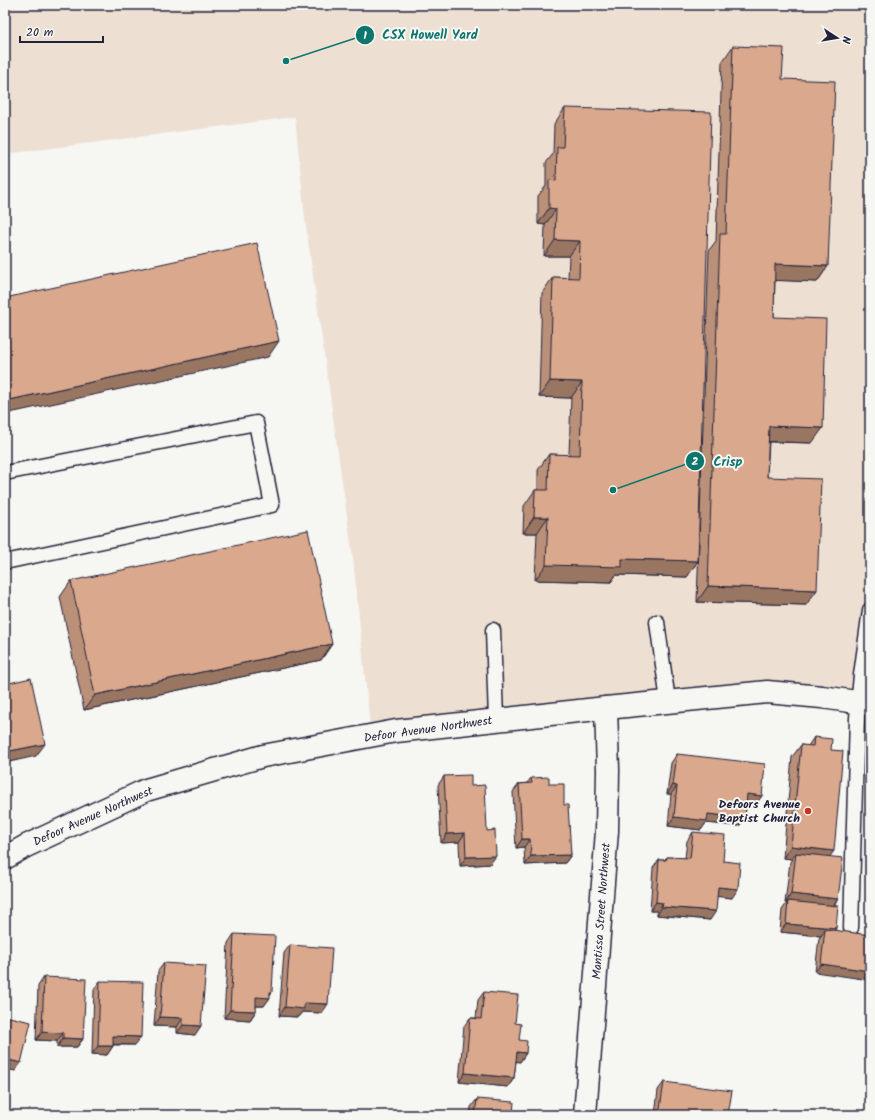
<svg xmlns="http://www.w3.org/2000/svg" width="875" height="1120" font-family="Kalam,sans-serif">
	<rect width="100%" height="100%" fill="#f6f6f2"/>
	<filter id="ink" filterUnits="userSpaceOnUse"><feTurbulence type="fractalNoise" baseFrequency=".025" numOctaves="2"/><feDisplacementMap in="SourceGraphic" scale="8" xChannelSelector="R" yChannelSelector="G"/><feConvolveMatrix kernelMatrix="1 2 1 2 8 2 1 2 1" color-interpolation-filters="sRGB"/></filter>
	<g filter="url(#ink)">
		<path fill="#eedfd3" d="M5,5H870V704L767,692L371,737L353,558L305,219L295,117L5,154Z"/>
		<g fill="none" stroke-linecap="round" stroke-linejoin="round">
			<defs>
				<path id="lane" d="M5,473L256,423L272,505L5,562
					M657,622L668,701
					M493,630L496,720
					M851,928L857,718L861,675L870,610"/>
				<path id="street" d="M585,1115L607,831L608,770L606,708"/>
				<path id="secondary" d="M5,858L26,846L146,790L263,756L396,731L606,708L767,692L822,697L870,704"/>
			</defs>
			<use href="#lane" stroke="#22223b" stroke-width="17"/>
			<use href="#street" stroke="#22223b" stroke-width="25"/>
			<use href="#secondary" stroke="#22223b" stroke-width="25"/>
			<use href="#lane" stroke="#f6f6f2" stroke-width="14"/>
			<use href="#street" stroke="#f6f6f2" stroke-width="22"/>
			<use href="#secondary" stroke="#f6f6f2" stroke-width="22"/>
		</g>
		<path fill="#bb9078" stroke="#22223b" d="M733,46L782,79L828,266L817,282L775,280L774,317L812,443L769,442L767,477L806,605L697,602L709,250L716,241L722,62Z
			M565,108L698,561L687,577L616,575L611,582L535,580L537,533H523L524,506L535,490H538V470L549,454L569,455L571,398L539,397L542,293L553,277L568,278L569,256H544L545,225L538,224V196L546,186V163L553,154L554,124Z
			M71,581L332,644L321,660L84,710L60,597Z
			M814,737L831,750L829,857L838,899L834,905L836,928L834,931L870,935L815,972L819,938L821,936L780,932L782,910L787,903H785L790,862L792,859L783,858L792,757L801,745L808,746Z
			M677,754L756,804L746,803L745,818L739,826L706,823L701,830L668,826L671,794H667L671,763Z
			M444,776L471,786L490,864L460,866L459,842L441,843L438,785Z
			M531,778L549,784L564,805L571,855L565,863L525,865L524,847L516,848L513,792L519,784L527,783Z
			M693,832L723,861L732,898L717,896L710,920L657,915V911H650L653,868L659,860H664L667,857L685,858L687,841Z
			M234,934L270,994L264,1006H256V1011L250,1020L224,1018L228,943Z
			M290,945L322,1013L302,1012L298,1017L279,1016L284,953Z
			M164,963L195,1035L177,1033V1027L154,1026L158,971Z
			M44,977L83,1039L77,1047H57V1041L36,1040L38,986Z
			M100,981L135,1045H113V1046L107,1055L92,1054L94,989Z
			M484,992L515,1023L519,1040L526,1053L520,1062L516,1061L514,1078L508,1087L459,1082L464,1026L470,1018H476L478,1000Z
			M664,1082L728,1115H655L658,1090Z
			M477,1099L513,1115H470L471,1107Z"/>
		<path fill="#997662" stroke="#22223b" d="M549,208L556,209L545,225L538,224Z
			M555,240L580,241L569,256H544Z
			M775,264L828,266L817,282L764,280Z
			M279,341L268,357L5,414V401Z
			M550,381L582,382L571,398L539,397Z
			M769,426L823,428L812,443L758,441Z
			M534,517H548L537,533H523Z
			M622,559L698,561L687,577L616,575L611,582L535,580L546,565Z
			M708,586L817,590L806,605L697,602Z
			M332,644L321,660L84,710L95,695Z
			M45,744L36,756L5,763V752Z
			M673,785L677,786L671,794H667Z
			M747,794L762,796L756,804L741,803Z
			M708,814L745,818L739,826L706,823L701,830L668,826L674,817Z
			M465,833L459,842L441,843L447,834Z
			M522,839H530L524,847L516,848Z
			M791,846L834,851L825,863L796,853L792,859L783,858Z
			M571,855L565,863L525,865L531,856Z
			M496,856L490,864L460,866L466,857Z
			M718,887L738,889L732,898L712,896Z
			M791,894L838,899L832,908L788,901L787,903H785Z
			M656,902L663,903L657,911H650Z
			M662,907L716,911L710,920L657,915Z
			M786,924L836,928L830,937L825,929L821,936L780,932Z
			M821,964L870,971V980L815,972Z
			M270,992H272L268,998H270L264,1006H250L256,997Z
			M304,1003L328,1004L322,1013L302,1012L298,1017L279,1016L285,1007Z
			M230,1010L256,1011L250,1020L224,1018Z
			M160,1017L183,1018L177,1027L154,1026Z
			M183,1025L201,1026L195,1035L177,1033Z
			M42,1032L63,1033L57,1041L36,1040Z
			M113,1036L141,1037L135,1045L107,1044Z
			M63,1038L83,1039L77,1047H57Z
			M98,1046H113L107,1055L92,1054Z
			M517,1052L526,1053L520,1062L511,1061Z
			M5,1059L21,1063L15,1071L5,1069Z
			M465,1073L514,1078L508,1087L459,1082Z"/>
		<path fill="#daa88c" stroke="#22223b" d="M733,46L784,48L782,79L835,81L828,266L775,264L774,317L826,319L823,428L769,426L767,477L821,479L817,590L708,586L720,234H726Z
			M565,108L711,112L698,561L622,559V567L546,565L548,517H534L535,490H548L549,454L580,455L582,382L550,381L553,277L579,278L580,241L555,240L556,209L549,208V180L556,181L557,147H563Z
			M257,243L279,341L5,401V298Z
			M308,530L332,644L95,695L71,581Z
			M31,678L45,744L5,752V684Z
			M814,737L832,739L831,750L843,751L834,851L791,846L801,745L813,746Z
			M677,754L765,764L762,796L747,794L745,818L708,814L707,821L674,817L677,786L673,785Z
			M471,775V786L485,785L487,831L495,830L496,856L466,857L465,833L447,834L444,776Z
			M549,777V784H564V805H568L571,855L531,856L530,839H522L519,784L532,783L531,778Z
			M693,832L725,835L723,861L740,863L738,889L718,887L716,911L662,907L663,903L656,902L659,860H666L667,857L690,858Z
			M796,853L843,858L838,899L791,894Z
			M788,901L838,906L836,928L786,924Z
			M825,929L870,935V971L821,964Z
			M234,934L275,936L272,992H270V998L256,997V1011L230,1010Z
			M290,945L332,948L328,1004L304,1003V1009L285,1007Z
			M164,963L206,966L201,1026L183,1025V1018L160,1017Z
			M44,977L86,979L83,1039L63,1038V1033L42,1032Z
			M100,981L143,982L141,1037L113,1036V1046H98Z
			M484,992L518,995L515,1023L521,1024L519,1040L527,1041L526,1053L517,1052L514,1078L465,1073L470,1018L481,1019Z
			M5,1016L31,1022L21,1063L5,1059Z
			M664,1082L732,1091L728,1115H659Z
			M477,1099L514,1102L513,1115H475Z"/>
	</g>
	<circle fill="#c8321e" stroke="#f6f6f2" stroke-width="1.5" cx="808" cy="811" r="4"/>
	<g text-anchor="middle" stroke-width="4" stroke-linejoin="round" paint-order="stroke">
		<g font-size="12" fill="#22223b" stroke="#f6f6f2">
			<text transform="translate(428 729) rotate(-8)" y="4">Defoor Avenue Northwest</text>
			<text transform="translate(93 816) rotate(-24)" y="4">Defoor Avenue Northwest</text>
			<text transform="translate(601 911) rotate(-86)" y="4">Mantissa Street Northwest</text>
		</g>
		<g font-size="12" font-weight="bold" fill="#22223b" stroke="#f6f6f2" text-anchor="end">
			<text x="800" y="808">Defoors Avenue<tspan x="800" dy="14">Baptist Church</tspan></text>
		</g>
	</g>
	<path fill="none" stroke="#0f766e" stroke-width="1.5" d="M286 61L365 35M613 490L695 461"/>
	<g fill="#0f766e" stroke="#f6f6f2" stroke-width="1.5">
		<circle cx="286" cy="61" r="4"/>
		<circle cx="613" cy="490" r="4"/>
		<circle cx="365" cy="35" r="10"/>
		<circle cx="695" cy="461" r="10"/>
	</g>
	<g font-size="12" text-anchor="middle" font-weight="bold" fill="#fff">
		<text x="365" y="39">1</text>
		<text x="695" y="465">2</text>
	</g>
	<g font-size="13" text-anchor="middle" font-weight="bold" fill="#0f766e" stroke="#f6f6f2" stroke-width="4" stroke-linejoin="round" paint-order="stroke">
		<text x="430" y="39">CSX Howell Yard</text>
		<text x="728" y="466">Crisp</text>
	</g>
	<rect width="875" height="1120" fill="none" stroke="#f6f6f2" stroke-width="20"/>
	<rect x="10" y="10" width="855" height="1100" fill="none" stroke="#22223b" stroke-width="1.5" filter="url(#ink)"/>
	<g transform="translate(837 38) rotate(102)" stroke="#f6f6f2" stroke-width="3" paint-order="stroke">
	<path d="M0-3L7 15L0 10L-7 15Z" fill="#22223b"/>
	<text y="-6" font-size="11" font-weight="bold" text-anchor="middle" fill="#22223b">N</text>
	</g>
	<path d="M20 36v6h83v-6" fill="none" stroke="#22223b" stroke-width="2"/>
	<text x="26" y="36" font-size="12" fill="#22223b" stroke="#f6f6f2" stroke-width="3" paint-order="stroke">20 m</text>
</svg>
